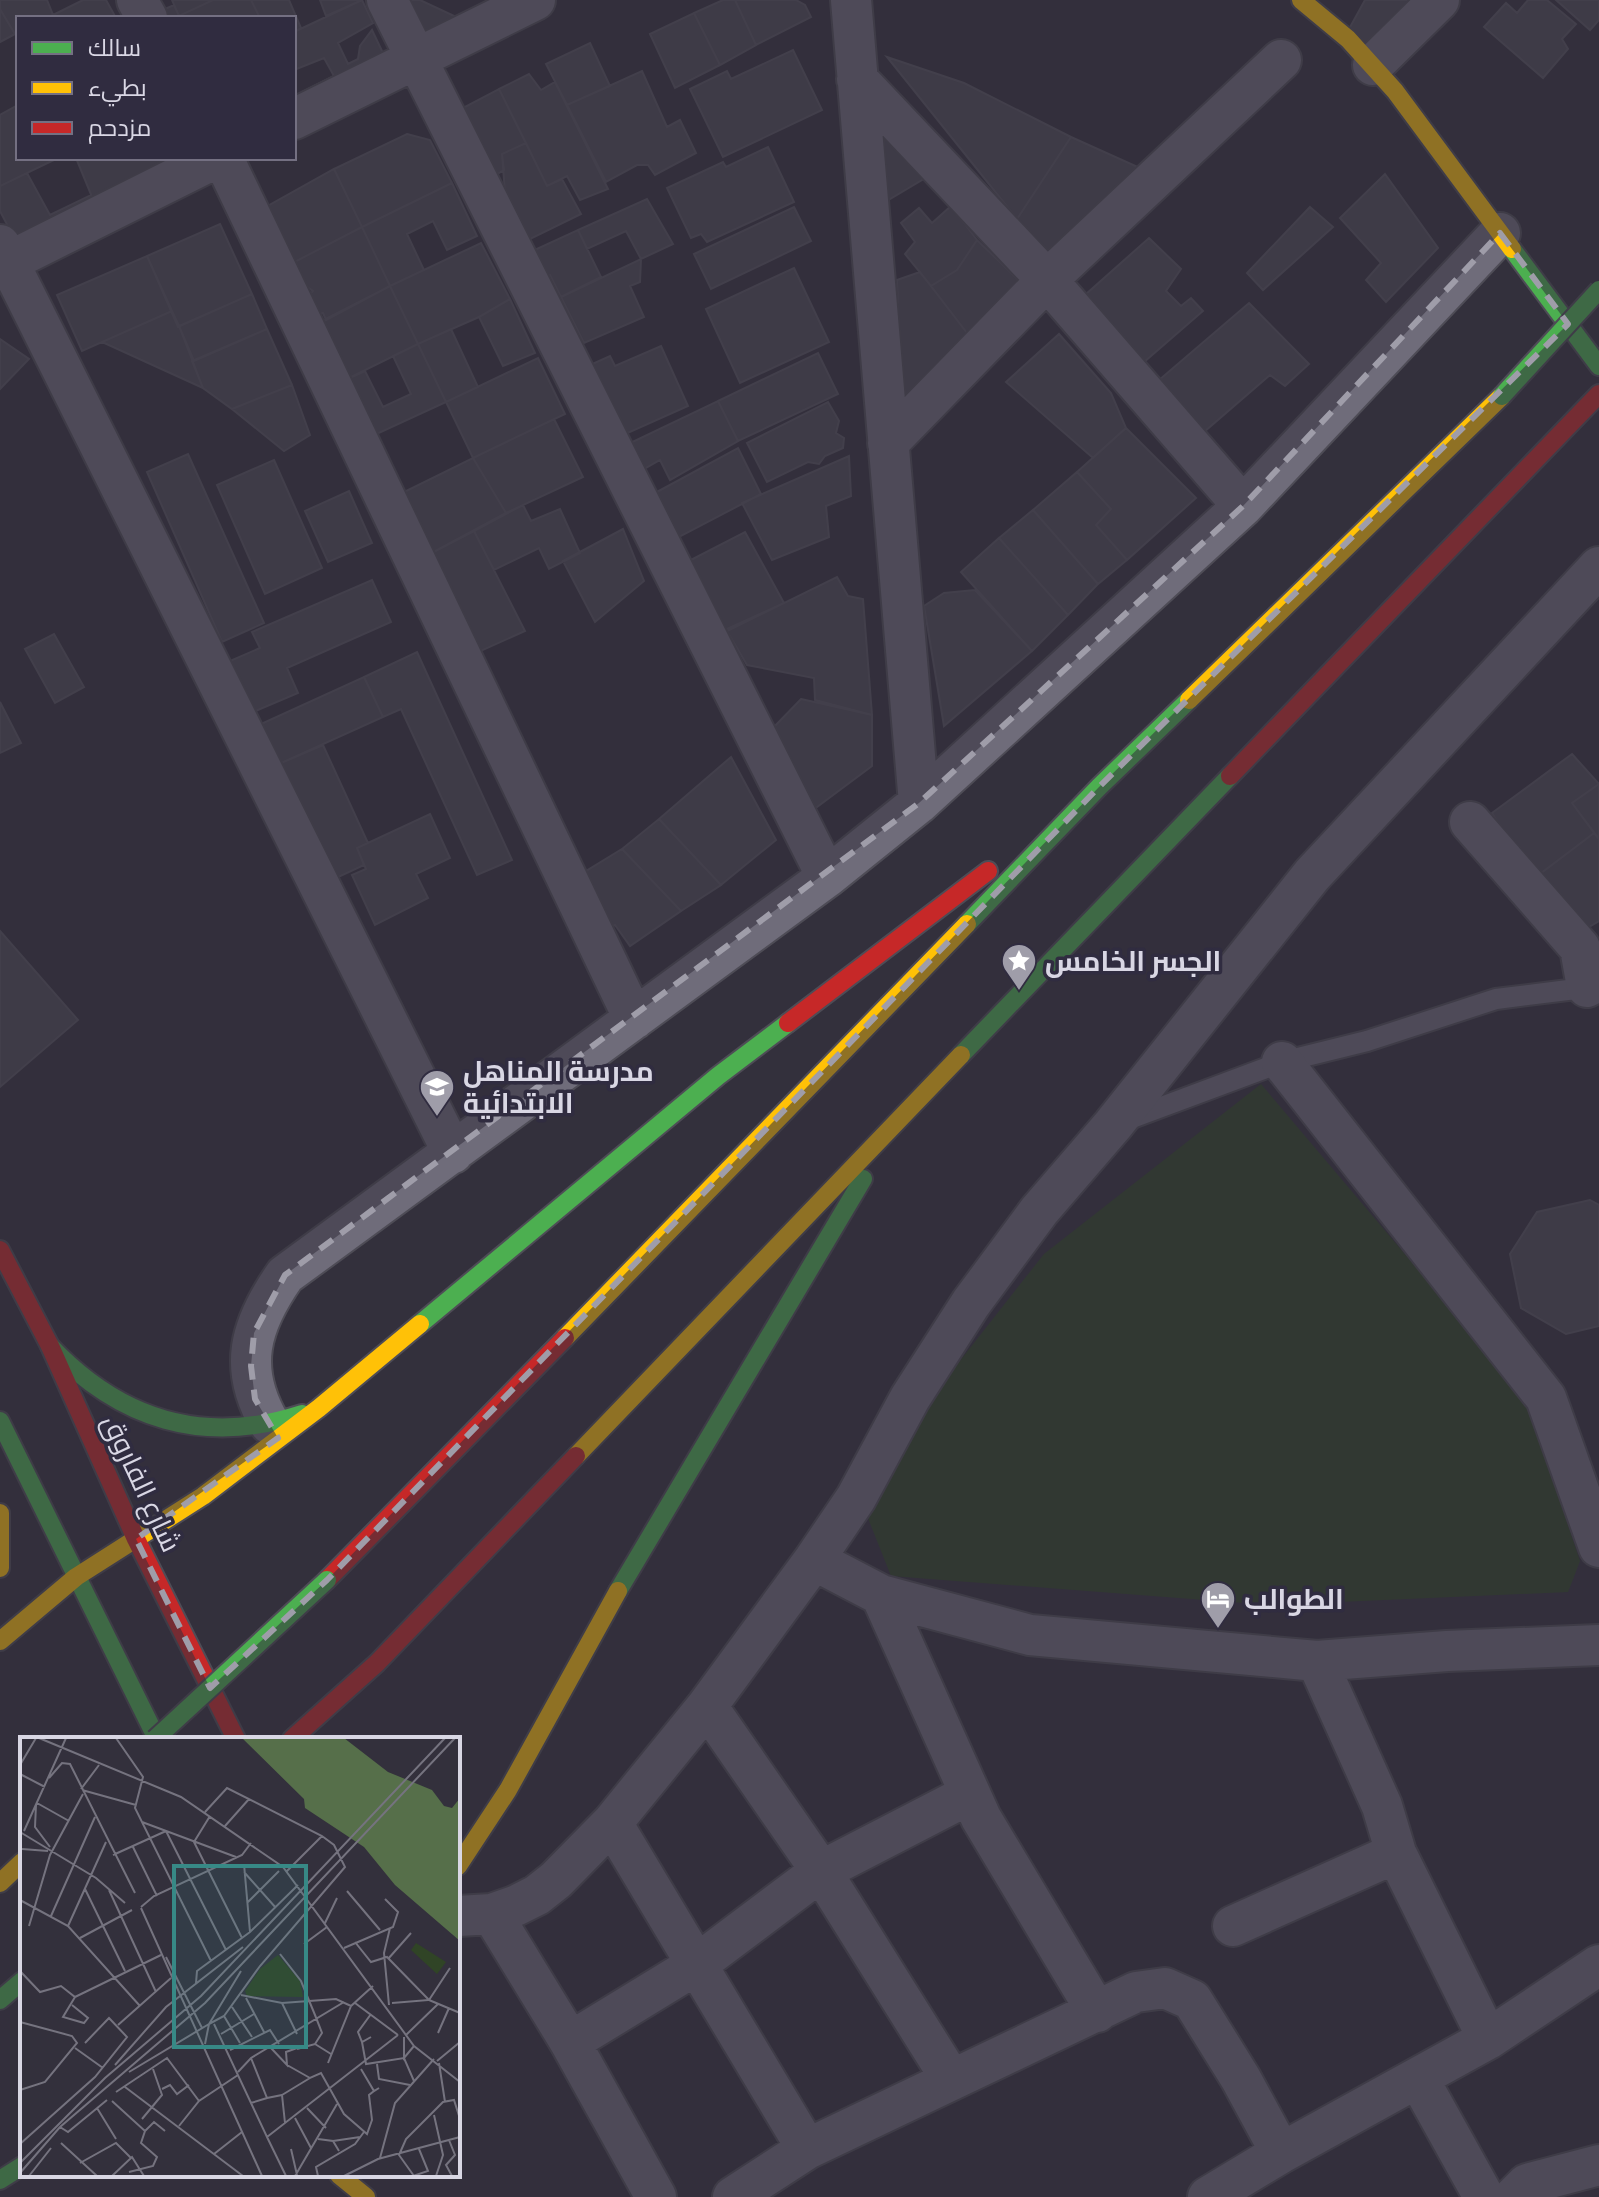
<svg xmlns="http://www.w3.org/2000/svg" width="1599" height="2197" font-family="Barlow,Cairo,sans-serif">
	<rect width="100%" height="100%" fill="#33303c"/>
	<path fill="#304426" d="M1261,1084L1525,1396L1580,1561L1568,1592L1270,1605L891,1576L866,1513L915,1418L1044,1254Z"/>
	<path fill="#4c4a54" stroke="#56535e" stroke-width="2" d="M0,0H47L53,15L47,18H18V32L15,34L0,9Z
		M83,0H106L116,18H47Z
		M172,0H213L179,16Z
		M213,0H251L260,18H163L160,11L174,5L179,16Z
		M251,0H289L301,28L294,32V18H260Z
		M320,0H362L326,16Z
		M362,0L373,23L338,43L348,64L358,59L360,46L372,30L393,74L314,116L302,92L334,76L324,58L294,70V32Z
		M394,0H420L482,29L432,68Z
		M723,0H735L756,45L720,65L694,13Z
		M735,0H796L805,5L811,17L756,45Z
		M1365,0H1458L1392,68L1349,29Z
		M1528,0H1547L1576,24L1562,39L1568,49L1543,78L1484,27L1506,3L1517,13Z
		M1556,0H1599V20L1590,30Z
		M0,9L15,34L0,42Z
		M694,13L720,65L675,88L650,34Z
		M590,43L610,86L567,105L546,64Z
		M793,50L822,110L723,157L690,89L727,71L731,79Z
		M887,57L964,83L1071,137L1017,219Z
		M642,71L667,127L680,120L696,153L655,175L648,165H637L606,182L567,105Z
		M529,74L541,90L555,82L608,189L580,200L567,176L547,186L499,89Z
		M499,89L526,143L502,154L504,170L484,182L461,109Z
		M18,105V158H58L0,186V115Z
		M883,121L932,174L885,202Z
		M407,134L430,140L452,183L362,227L334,169Z
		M1071,137L1160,177L1060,268L1017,219Z
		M526,143L547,186L562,179L581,214L522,243L506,205L502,154Z
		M768,147L794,202L707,242L701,234L691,238L667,188L723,162L726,167Z
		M76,158H181L101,219Z
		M334,169L362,227L281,269L257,212Z
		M27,173L50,215L91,195L101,219L24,257L0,211V186Z
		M1385,174L1438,248L1386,302L1366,280L1381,263L1340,218Z
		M452,183L477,236L447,250L433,221L407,234L424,270L390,286L362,227Z
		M647,199L673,244L641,259L626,231L587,249L578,230Z
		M951,206L977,240L957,270L931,286L905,254L915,242L901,223L919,208L932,223Z
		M794,207L811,241L711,289L694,254Z
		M1310,207L1333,227L1263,290L1247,273Z
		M220,224L252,294L178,327L147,256Z
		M362,227L390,286L326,320L323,313L313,315L308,296L313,291L281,269Z
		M578,230L601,277L561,297L550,275L540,280L528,253Z
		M1149,238L1181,269L1166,291L1181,306L1191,298L1203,311L1136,369L1085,295Z
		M977,240L1032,293L977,346L931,286L957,270Z
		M481,243L510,299L479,317L418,344L390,286Z
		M147,256L172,311L82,351L57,295Z
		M641,259L640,282L630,286L644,317L584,343L561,297Z
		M794,268L829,342L740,383L706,309Z
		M920,272L977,346L904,405L900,343L891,346V305L898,303L897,280Z
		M390,286L418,344L341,382L308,328Z
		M252,294L267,329L194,361L179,326Z
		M510,299L535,353L503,366L479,317Z
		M1249,303L1309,364L1285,386L1270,375L1197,438L1152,386Z
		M172,311L179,326L203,388L102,342Z
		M267,329L292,385L232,409L203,388L192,361Z
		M451,329L478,387L446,402L418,344Z
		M1059,334L1111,393L1126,428L1093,458L1006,382Z
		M0,339L29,359L0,389Z
		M418,344L446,402L368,438L341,382L365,371L383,407L411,394L393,356Z
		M661,346L688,406L621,436L590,365L610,356L615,366Z
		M818,353L838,394L738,441L718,401Z
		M538,358L565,414L473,458L446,402Z
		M292,385L310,435L284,451L232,409Z
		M718,401L738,441L670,480L660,460L637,473L624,446Z
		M828,402L839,421L836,433L844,438L843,448L825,456L819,464L808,462L767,482L747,443Z
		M554,419L583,477L506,513L473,458Z
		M1126,428L1196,498L1127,560L1096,525L1111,509L1077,472Z
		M738,448L761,494L679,537L655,493Z
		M188,454L264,623L222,642L147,472Z
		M849,456L851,496L826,506L829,537L772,560L742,503Z
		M473,458L506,513L428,555L396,496Z
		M274,460L322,568L265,594L217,485Z
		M1077,472L1111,509L1096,525L1127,560L1098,584L1033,510Z
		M349,491L372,543L328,562L305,511Z
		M523,505L531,521L560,509L580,553L549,569L539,548L494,570L474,531Z
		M1033,510L1098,584L1068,615L999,538Z
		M623,529L644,581L595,622L563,561Z
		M474,531L525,631L465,658L422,558Z
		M745,532L784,603L716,634L683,564Z
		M999,538L1068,615L1032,651L961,572Z
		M837,577L848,596L863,599L872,715L815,700L814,678L747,665L727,631Z
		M372,580L391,622L287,668L298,693L253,712L230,661L260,648L252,632Z
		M975,590L1032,651L944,726L924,606L944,593Z
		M54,634L84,687L55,703L25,649Z
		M417,652L512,860L477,875L401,709L383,717L364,677Z
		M364,677L383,717L279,764L261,724Z
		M801,699L872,715V766L813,810L770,731Z
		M0,702L21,743L0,753Z
		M323,745L368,843L357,848L364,865L332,880L279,764Z
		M1572,754L1599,784L1572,803L1594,833L1532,880L1492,813Z
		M731,757L776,840L721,885L659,819Z
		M1599,784V839L1572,803Z
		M430,814L450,858L416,874L428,898L375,925L352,875L366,869L357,848Z
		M659,819L721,885L681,911L622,849Z
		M1594,833L1599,839V921L1589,927L1575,926L1532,880Z
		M622,849L681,911L630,946L615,925L603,931L578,876Z
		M0,931L78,1020L0,1087Z
		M1590,1200L1599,1205V1326L1566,1334L1521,1308L1510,1254L1537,1212Z"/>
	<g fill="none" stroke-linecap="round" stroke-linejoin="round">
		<defs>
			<path id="lane" d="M1124,1121L1282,1062L1367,1041L1496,999L1592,987"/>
			<path id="street" d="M137,0L147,18
				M387,0L827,877
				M851,0L919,803
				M1373,65L1439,0
				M857,79L1047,280L1243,506
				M294,119L535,0
				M223,158L634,1019
				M0,245L453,1153
				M0,266L216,158
				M888,443L1047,280L1281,60
				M1470,822L1580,948L1587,987
				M1282,1062L1546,1398L1599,1547
				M270,1424C237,1368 250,1325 285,1275L827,877L919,803L1243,506L1500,233
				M814,1560L881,1595L1030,1635L1317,1661L1447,1651L1599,1645
				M881,1595L981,1818L1097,2012
				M1317,1661L1382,1806L1396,1853L1488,2039
				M707,1706L821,1871L951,2079
				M612,1823L807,2149
				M492,1914L570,2042L656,2197
				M458,1916L492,1914L515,1906L537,1895L556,1880L612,1823L707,1706L814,1560L856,1498L910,1398L971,1303L1039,1211L1113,1125L1312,875L1599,567
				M1233,1926L1396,1853
				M570,2042L696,1965L821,1871L970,1794
				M1418,2078L1484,2197
				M733,2197L807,2149L1136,1992L1165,1988L1192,2000L1241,2079L1281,2153
				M1208,2197L1281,2153L1488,2039L1599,1965
				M1514,2197L1527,2184L1599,2165"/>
			<path id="fast" d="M1512,249L1599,366
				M967,924L1099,787L1189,700
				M961,1055L1230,776
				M420,1324L718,1076L788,1023
				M50,1346C120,1420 204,1446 302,1414
				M0,1421L157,1739
				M618,1591L863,1179
				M0,2000L22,1981
				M0,2180L22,2166"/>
			<path id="slow" d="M1301,0L1348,39L1395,91L1512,249
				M1189,700L1502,396
				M565,1338L967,924
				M576,1456L961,1055
				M0,1513V1568
				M0,1641L76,1577L203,1496L319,1408L420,1324
				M458,1866L508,1790L618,1591
				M0,1883L22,1862
				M339,2175L366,2197"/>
			<path id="jam" d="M1230,776L1599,394
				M788,1023L988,871
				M0,1250L50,1346L136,1539L236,1739
				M327,1580L565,1338
				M292,1739L377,1663L576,1456"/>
		</defs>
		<use href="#lane" stroke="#4e4c56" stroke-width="24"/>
		<use href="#street" stroke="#4e4c56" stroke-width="44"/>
		<use href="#fast" stroke="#4e4c56" stroke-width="22"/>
		<use href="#slow" stroke="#4e4c56" stroke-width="22"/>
		<use href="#jam" stroke="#4e4c56" stroke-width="22"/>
		<use href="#lane" stroke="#6f6c7a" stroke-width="20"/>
		<use href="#street" stroke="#6f6c7a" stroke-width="40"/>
		<use href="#fast" stroke="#4caf50" stroke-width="18"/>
		<use href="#slow" stroke="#ffc107" stroke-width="18"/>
		<use href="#jam" stroke="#c62828" stroke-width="18"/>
		<defs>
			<path id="fast-bridge" d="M1502,396L1599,290
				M155,1739L327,1580"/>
		</defs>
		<use href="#fast-bridge" stroke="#4e4c56" stroke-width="22" stroke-linecap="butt"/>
		<use href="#fast-bridge" stroke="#4caf50" stroke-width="18"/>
	</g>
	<path d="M0 0H1599V2197H0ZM1500,233L1568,324L1099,787L327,1580L210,1688L136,1539L278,1438L255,1399L251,1366L254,1333L285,1275L919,803L1243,506Z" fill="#33303c" fill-opacity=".55" fill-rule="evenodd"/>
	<path fill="none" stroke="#9f9da9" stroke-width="6" stroke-dasharray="16 10" stroke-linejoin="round" d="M1500,233L1568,324L1099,787L327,1580L210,1688L136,1539L278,1438L255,1399L251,1366L254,1333L285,1275L919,803L1243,506Z"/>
	<defs>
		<symbol id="sight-pin" viewBox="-11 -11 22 30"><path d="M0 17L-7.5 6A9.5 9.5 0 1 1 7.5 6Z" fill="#9f9da9" stroke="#302c40"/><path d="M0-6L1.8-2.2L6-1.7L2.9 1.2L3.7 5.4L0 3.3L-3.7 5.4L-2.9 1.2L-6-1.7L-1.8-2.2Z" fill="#fff"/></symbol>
		<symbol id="school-pin" viewBox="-11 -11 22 30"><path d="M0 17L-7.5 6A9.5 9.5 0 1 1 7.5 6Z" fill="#9f9da9" stroke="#302c40"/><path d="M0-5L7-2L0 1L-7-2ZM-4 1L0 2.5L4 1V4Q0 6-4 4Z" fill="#fff"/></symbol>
		<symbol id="hotel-pin" viewBox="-11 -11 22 30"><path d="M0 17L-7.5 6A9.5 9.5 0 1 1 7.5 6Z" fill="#9f9da9" stroke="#302c40"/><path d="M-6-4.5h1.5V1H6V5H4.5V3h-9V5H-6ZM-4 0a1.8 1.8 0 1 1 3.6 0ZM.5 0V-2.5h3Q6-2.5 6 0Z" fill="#fff"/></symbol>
	</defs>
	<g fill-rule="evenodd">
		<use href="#sight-pin" x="999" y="941" width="40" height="54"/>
		<use href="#school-pin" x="417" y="1067" width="40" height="54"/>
		<use href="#hotel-pin" x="1198" y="1579" width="40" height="54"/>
	</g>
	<g text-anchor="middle" stroke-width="7" stroke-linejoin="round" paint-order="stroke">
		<g font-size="28" font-weight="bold" fill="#d9d7e4" stroke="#302c40" text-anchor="start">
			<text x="1045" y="971">الجسر الخامس</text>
			<text x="463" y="1081">مدرسة المناهل<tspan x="463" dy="32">الابتدائية</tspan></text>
			<text x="1244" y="1609">الطوالب</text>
		</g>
		<g font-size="28" fill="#d9d7e4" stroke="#302c40">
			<text transform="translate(142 1483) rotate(65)" y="10">شارع الفاروق</text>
		</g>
	</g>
	<g transform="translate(20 1737)">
		<rect width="440" height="440" fill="#33303c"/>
		<path d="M396,206L426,225L417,237L391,213ZM258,218L280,244L283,260L227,259L225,254L240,232Z" fill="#304426"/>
		<path d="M222,1H324L368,35L412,53L424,69L432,71L440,61V204L375,148L344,110L285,71L284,62Z" fill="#566f4a"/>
		<path fill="none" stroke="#75737f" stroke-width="2" d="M19,1L161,60L263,130L394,309L440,345M96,1L123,40L115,71L191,224M0,28L16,1M0,37L25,50M29,41L42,26L50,27L115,156M61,52L79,28M62,53L116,68M17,66L49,84M16,68L15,90L30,110M185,75L207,51L302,99L314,108L325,130L240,229L204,279L189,287M190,79L174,105L222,201M122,85L216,120M205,89L229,62M4,94L46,1M146,94L206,213M0,95L76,141L105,166M113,110L137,159M2,112L28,114M93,118L146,94M224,127L230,195M267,134L302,99M224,135L256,171M65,152L105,234M89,153L136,255M327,154L360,193M0,163L48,189L120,269M228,165L259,134M121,170L134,159L222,118L231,106M121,171L242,439M31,179L75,80M305,186L317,161M9,189L30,118L63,57M48,189L86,105M60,201L112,173M335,205L351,225L367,220L409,263L372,266M284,207L307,190M324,211L373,190L378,175L365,162M260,217L281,244L295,278L302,296L295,307M146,220L182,291M368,222L391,196M430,231L409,263L440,276M0,234L20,255L41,249L55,260L141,218M176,246L177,234L230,195L278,148M221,258L262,266L316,262L331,269L353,249M226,261L244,295M262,266L277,297M335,266L378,298M52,268L68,281L64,286L43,280L55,260M369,268L364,216L370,191M212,270L232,300M204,279L220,306M0,285L52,299L57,306L25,345L0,353M194,287L247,400L378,298M98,288L151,241M418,296L429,271M201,297L234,277M386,298L418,267M351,300L342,305L338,295L351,277M384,300V321L394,309M342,305L346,327L384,321L394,344M185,307L189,287L221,234M55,311L83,331M251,311L267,328L266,315L277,311M277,312L295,307L311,317M210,313L250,293L259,307M231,321L247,361L231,366M417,324L440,305M308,326L331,269M419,326L425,365M357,327L359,342L390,348M95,328L146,270L223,210M267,328L290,341L301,336L324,377L347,397L352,383L349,358L354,354M341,332L354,354L359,351M109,335L189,287M218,335L231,321L324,265M105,350L223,439M142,352L150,348L157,357L169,348M96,355L147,321L179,364M262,358L290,341M247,361L262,358L265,386M92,364L125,394L121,406L137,420L133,429L109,435M77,371L96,402M287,371L306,391M414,378L423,418L416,439M275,381L291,411M122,382L142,358L133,332M159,389L179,364L218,338M40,390L48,395L87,363M125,394L134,385L145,394M247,400L266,439M298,402L313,404L319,414M429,403L435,418L426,428L432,439M313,404L340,400M41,406L77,439M0,407L75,340L107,300L89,281L65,306M271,412L277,438M194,417L222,395M360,421L375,366L414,322M0,426L85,341L181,259L425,1M60,426L96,406L111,421M0,436L40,390L185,266L435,1M9,439L31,411M92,439L112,420L124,439M275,439L317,367M298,439L296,430L335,407L344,395M324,439L358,422L440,400M393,439L408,434L399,412M394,439L379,418L386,402L423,365L434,363L440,382"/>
		<path fill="#378986" fill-opacity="0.15" stroke="#378986" stroke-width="4" d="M154,129H286V310H154Z"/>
		<rect width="440" height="440" fill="none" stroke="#d9d7e4" stroke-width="4"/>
	</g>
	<rect x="16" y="16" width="280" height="144" fill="#302c40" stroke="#747082" stroke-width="2"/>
	<rect x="32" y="42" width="40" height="12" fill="#4caf50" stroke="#747082" stroke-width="2"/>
	<text x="88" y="56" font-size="24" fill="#d9d7e4">سالك</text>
	<rect x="32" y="82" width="40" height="12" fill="#ffc107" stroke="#747082" stroke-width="2"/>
	<text x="88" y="96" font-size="24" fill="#d9d7e4">بطيء</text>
	<rect x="32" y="122" width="40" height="12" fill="#c62828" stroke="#747082" stroke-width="2"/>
	<text x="88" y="136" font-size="24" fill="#d9d7e4">مزدحم</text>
</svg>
